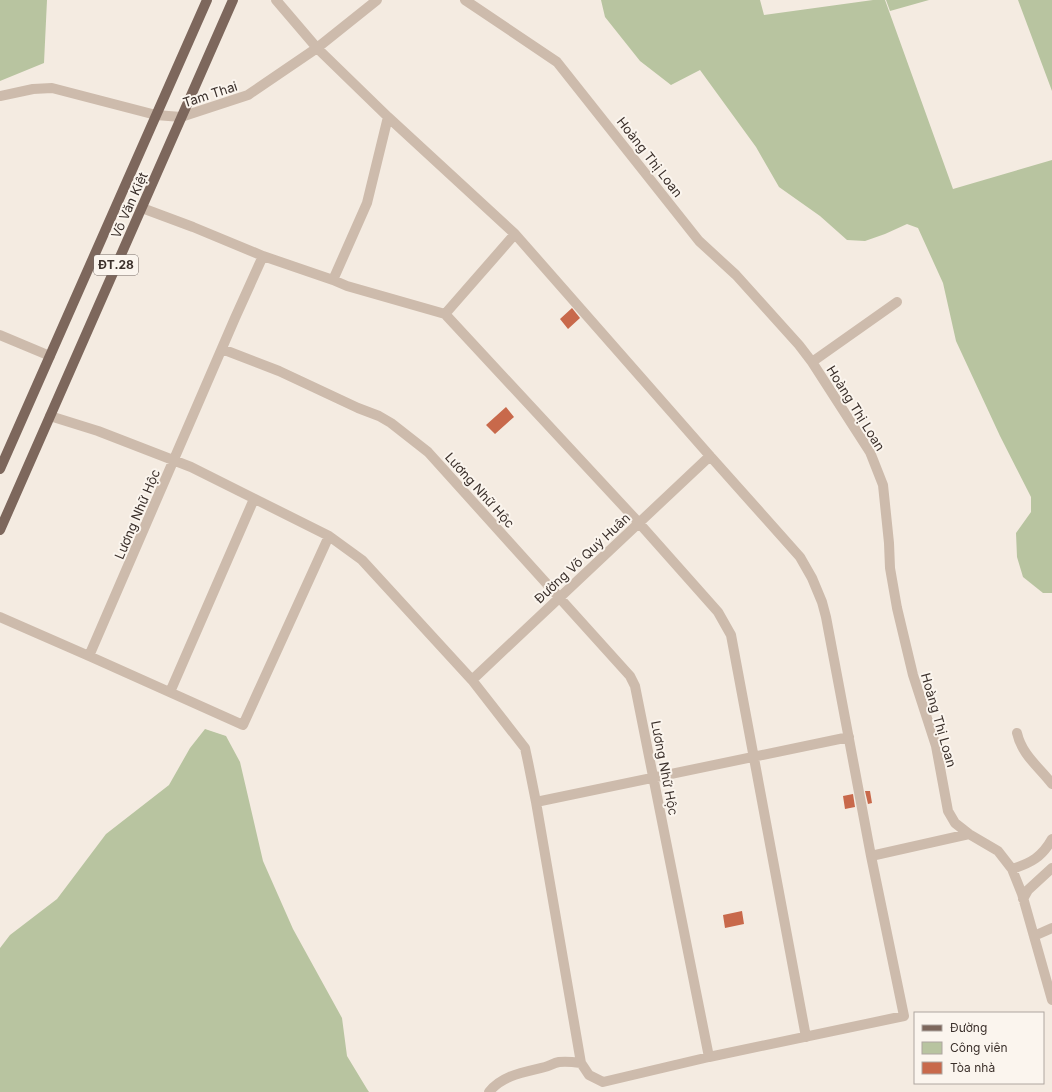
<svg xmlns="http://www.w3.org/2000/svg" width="1052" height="1092" font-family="Inter,sans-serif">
	<rect width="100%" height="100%" fill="#f4ebe1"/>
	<path fill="#b8c4a0" d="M0,0H47L44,63L0,81Z
		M601,0H760L764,15L873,0H885L953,189L1052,160V593H1043L1023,577L1017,557L1016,533L1031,512V497L1000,436L956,341L943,283L918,228L907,224L885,234L865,241L847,240L820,216L779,187L756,147L700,70L671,85L640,61L605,17Z
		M886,0H929L890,11Z
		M1018,0H1052V91Z
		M205,729L226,736L240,762L263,861L293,929L342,1018L347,1056L367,1089L369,1092H0V948L10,935L57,899L106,834L169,785L190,748Z"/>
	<path fill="#c8694b" d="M572,308L580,318L568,329L560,319Z
		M506,407L514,417L495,434L486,425Z
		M865,791H870L872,803L868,804Z
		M853,794L855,807L845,809L843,796Z
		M742,911L744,924L725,928L723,915Z"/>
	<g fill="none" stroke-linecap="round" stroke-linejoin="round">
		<path stroke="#cdbbac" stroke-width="10" d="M465,0L557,62L699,241L736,275L799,345L812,362L870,452L883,485L889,543L890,568L897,608L913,675L936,746L948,811L955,823L969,834L998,851L1012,869L1022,894L1052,1000
			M0,96L33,89L52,88L156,115L181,117L248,95L317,48L377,0
			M142,208L193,227L263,256L333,280L347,286L445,314L639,523L718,612L731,635L806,1037
			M333,280L367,203L388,117
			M445,314L515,234
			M0,335L50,356
			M222,349L279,371L358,408L379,416L391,423L428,452L630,676L635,686L709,1057
			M812,362L897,302
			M50,416L98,431L191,467L329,536L362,560L472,680L525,748L528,762L536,802L581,1063L589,1075L603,1082L709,1057L904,1016L871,856L826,617L822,602L812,578L800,557L710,456L515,234L388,117L317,48L276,0
			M0,617L89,656L243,725L329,536
			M89,656L235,318L263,256
			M472,680L710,456
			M170,692L254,499
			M1017,733C1022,755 1039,767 1052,784
			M536,802L849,737
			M871,856L969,834
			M1012,869C1031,863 1042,857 1052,839
			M1023,899L1028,890L1052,868
			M1034,936L1052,928
			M489,1092C502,1075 525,1072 545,1067C549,1066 554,1063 559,1062C566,1061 574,1062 581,1063"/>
		<path stroke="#7d675c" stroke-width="10" d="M0,469L207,0
			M0,530L233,0"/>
	</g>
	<g text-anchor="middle" stroke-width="4" stroke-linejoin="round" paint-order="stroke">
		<rect fill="#fbf5ee" stroke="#756b66" stroke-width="1" x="94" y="255" width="44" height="20" rx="3"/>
		<g font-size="12" font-weight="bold" fill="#3b302b">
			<text x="116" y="269">ĐT.28</text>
		</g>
		<g font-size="13" fill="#3b302b" stroke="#fbf5ee">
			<text transform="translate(210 94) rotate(-18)" y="5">Tam Thai</text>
			<text transform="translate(650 157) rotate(52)" y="5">Hoàng Thị Loan</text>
			<text transform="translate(129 205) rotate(-66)" y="5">Võ Văn Kiệt</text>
			<text transform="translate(856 408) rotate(58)" y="5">Hoàng Thị Loan</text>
			<text transform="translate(480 490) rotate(48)" y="5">Lương Nhữ Hộc</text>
			<text transform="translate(137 514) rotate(-67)" y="5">Lương Nhữ Hộc</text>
			<text transform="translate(582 558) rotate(-43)" y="5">Đường Võ Quý Huân</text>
			<text transform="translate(939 720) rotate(74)" y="5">Hoàng Thị Loan</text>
			<text transform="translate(665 768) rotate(79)" y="5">Lương Nhữ Hộc</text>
		</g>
	</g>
	<rect x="914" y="1012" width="130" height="72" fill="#fbf5ee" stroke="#aea6a0"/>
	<rect x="922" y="1025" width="20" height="6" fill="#7d675c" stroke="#aea6a0"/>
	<text x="950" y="1032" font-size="12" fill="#3b302b">Đường</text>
	<rect x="922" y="1042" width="20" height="12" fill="#b8c4a0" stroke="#aea6a0"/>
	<text x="950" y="1052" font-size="12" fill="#3b302b">Công viên</text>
	<rect x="922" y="1062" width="20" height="12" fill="#c8694b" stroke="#aea6a0"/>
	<text x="950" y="1072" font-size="12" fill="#3b302b">Tòa nhà</text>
</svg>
